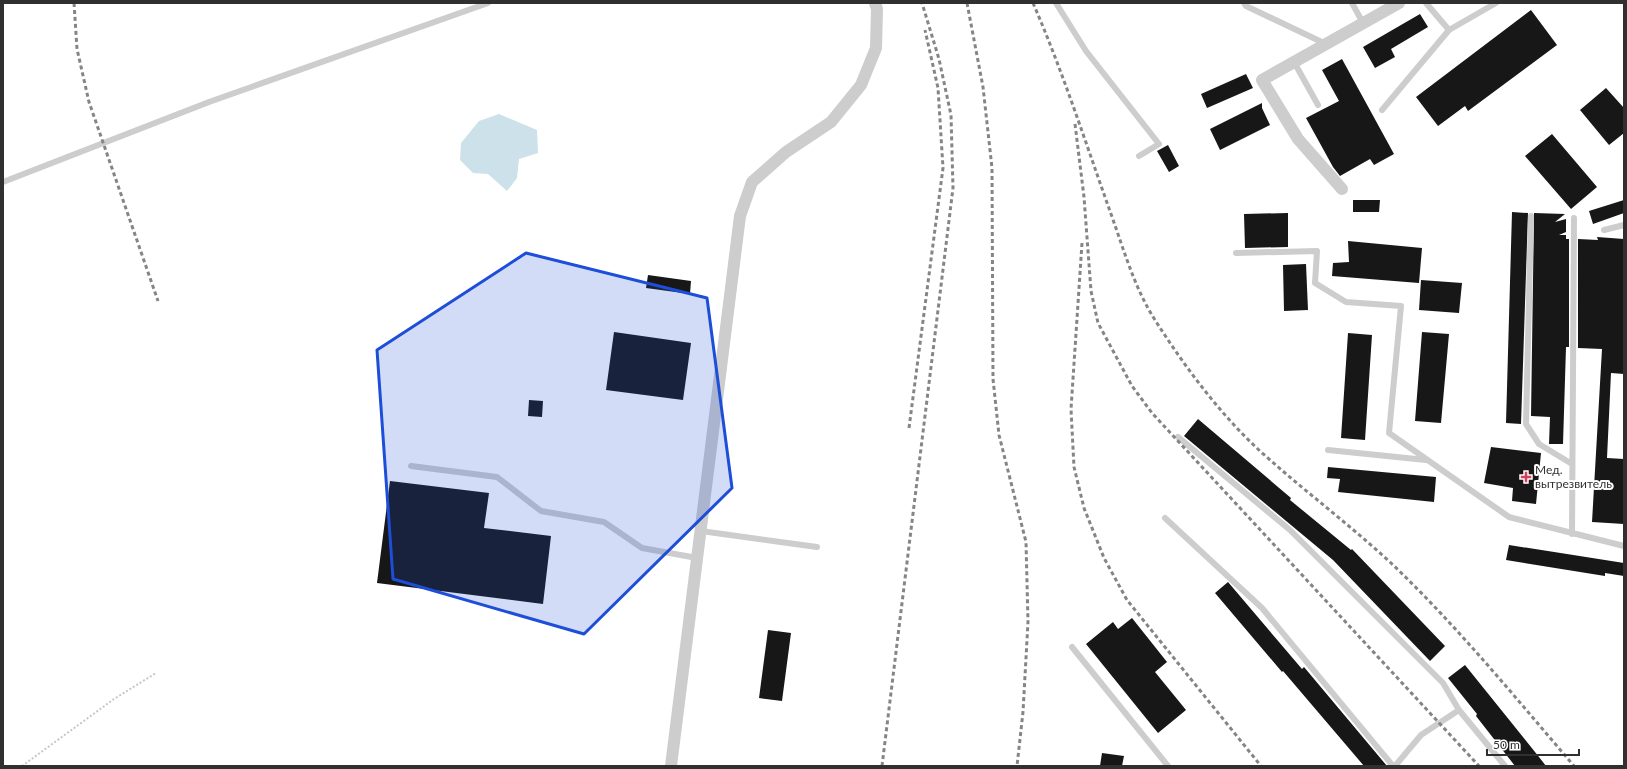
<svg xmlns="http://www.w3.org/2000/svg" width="1627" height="769" font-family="Lato,sans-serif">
	<rect width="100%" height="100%" fill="#fff"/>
	<path fill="#cce1ea" d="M499,114L537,130L538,153L519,159L517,178L507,191L488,174L473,173L460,160L461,143L479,121Z"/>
	<path fill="#171717" d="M1531,10L1557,45L1468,111L1465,106L1438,126L1416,97Z
		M1420,14L1428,27L1391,49L1395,57L1375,68L1363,47Z
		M1342,59L1394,154L1374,165L1370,159L1340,176L1333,167L1306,118L1339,101L1322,70Z
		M1246,74L1253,88L1207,108L1201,94Z
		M1606,88L1624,108V133L1609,145L1580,110Z
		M1262,103V108L1270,125L1220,150L1210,129Z
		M1552,134L1597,187L1571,209L1525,156Z
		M1168,145L1179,166L1169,172L1157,151Z
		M1353,200H1380L1379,212H1353Z
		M1624,200V213L1593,224L1589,211Z
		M1512,212L1528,213L1521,424L1506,423Z
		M1288,213V247L1245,248L1244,214Z
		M1534,213L1565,214L1555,222L1566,219V232L1559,235H1566V239H1569V347H1566L1563,444H1549L1550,417L1531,416Z
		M1597,237L1624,239V374L1611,373L1607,458L1624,459V524L1592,522L1602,349L1578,348V239L1598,240Z
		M1348,241L1422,248L1419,283L1332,276L1333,263L1349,262Z
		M1306,264L1308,310L1284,311L1283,265Z
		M648,275L691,281L690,294L646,288Z
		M1421,280L1462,283L1459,313L1419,310Z
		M614,332L691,343L683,400L606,390Z
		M1422,332L1449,334L1441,423L1415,421Z
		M1348,333L1372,335L1365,440L1341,438Z
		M529,400L543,401L542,417L528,416Z
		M1198,419L1291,498L1290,500L1351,550L1352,549L1445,646L1430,661L1333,560L1184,436Z
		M1491,447L1541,453L1536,504L1512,501L1513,488L1484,483Z
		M1328,467L1436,477L1434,502L1338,492L1340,479L1327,478Z
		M390,481L489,493L484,528L551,536L543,604L377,583Z
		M1509,545L1624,563V576L1605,573V576L1506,560Z
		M1228,582L1302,669L1304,667L1387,766H1364L1283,671L1282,672L1215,593Z
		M1132,618L1167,662L1155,672L1186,710L1158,733L1086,644L1113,622L1118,629Z
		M768,630L791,633L782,701L759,698Z
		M1465,665L1539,757L1546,766H1515L1476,716L1477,714L1448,678Z
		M1102,753L1124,756L1122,766H1100Z"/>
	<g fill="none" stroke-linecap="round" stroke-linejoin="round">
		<path stroke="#c7c7c7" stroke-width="2" stroke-dasharray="2 2" stroke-linecap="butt" d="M22,766L114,699L156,673"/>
		<path stroke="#cdcdcd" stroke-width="6" d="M1056,3L1086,51L1159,144L1139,156
			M1244,3L1246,6L1326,44
			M1352,3L1363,23
			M1426,3L1449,30
			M1294,62L1318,105
			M1382,110L1449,30L1496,3
			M3,182L209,102L488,3
			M1531,216L1526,424L1539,444L1572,464
			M1604,230L1624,225
			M1236,253L1317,251L1315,283L1346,302L1401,306L1389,433L1509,517L1624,546
			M1178,437L1290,530L1443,683L1459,710L1505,766
			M1328,450L1426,460
			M411,466L497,477L541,511L604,522L642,548L697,558
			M1165,518L1262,608L1393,766
			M701,531L817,547
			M1572,534L1574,218
			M1072,647L1168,766
			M1395,766L1421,735L1459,710"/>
		<path stroke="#cdcdcd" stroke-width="12" d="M1342,189L1298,139L1262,80L1399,3
			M671,766L740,216L752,182L786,152L831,122L861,85L876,48L877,9L875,3"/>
		<path stroke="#858585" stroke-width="3" stroke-dasharray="4 3" stroke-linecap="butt" d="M74,3L77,49L89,102L158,301
			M967,3L983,87L992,168L993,379L999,435L1026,542L1028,622L1023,712L1017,766
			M1033,3C1063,72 1086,144 1111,214C1124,250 1134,287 1155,320C1185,367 1219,413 1260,451C1303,490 1349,524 1391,563C1457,626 1515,697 1574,766
			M1075,124L1084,197L1091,291L1098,323L1132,386L1152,413L1479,766
			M1082,243L1071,409L1074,467L1084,508L1104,558L1127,600L1261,766
			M909,428L943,168L938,88L925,30
			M882,766L953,188L951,115L939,59L922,3"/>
	</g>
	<path fill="#1d4ed8" fill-opacity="0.2" stroke="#1d4ed8" stroke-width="3" stroke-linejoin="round" d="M526,253L707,298L732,488L584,634L393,579L377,350Z"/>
	<path fill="#d84057" stroke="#fff" stroke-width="1.5" d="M1524 471h4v4h4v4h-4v4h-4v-4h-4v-4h4z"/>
	<g text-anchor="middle" stroke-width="4" stroke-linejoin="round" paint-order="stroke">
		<g font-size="12" fill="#303030" stroke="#fff" text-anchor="start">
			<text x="1535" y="474">Мед.<tspan x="1535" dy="14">вытрезвитель</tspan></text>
		</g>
	</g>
	<rect width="1627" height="769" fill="none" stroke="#303030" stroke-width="8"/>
	<path d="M1487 749v6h92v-6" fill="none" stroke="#303030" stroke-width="2"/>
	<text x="1493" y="749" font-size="12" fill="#303030" stroke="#ffffff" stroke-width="3" paint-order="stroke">50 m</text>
</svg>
